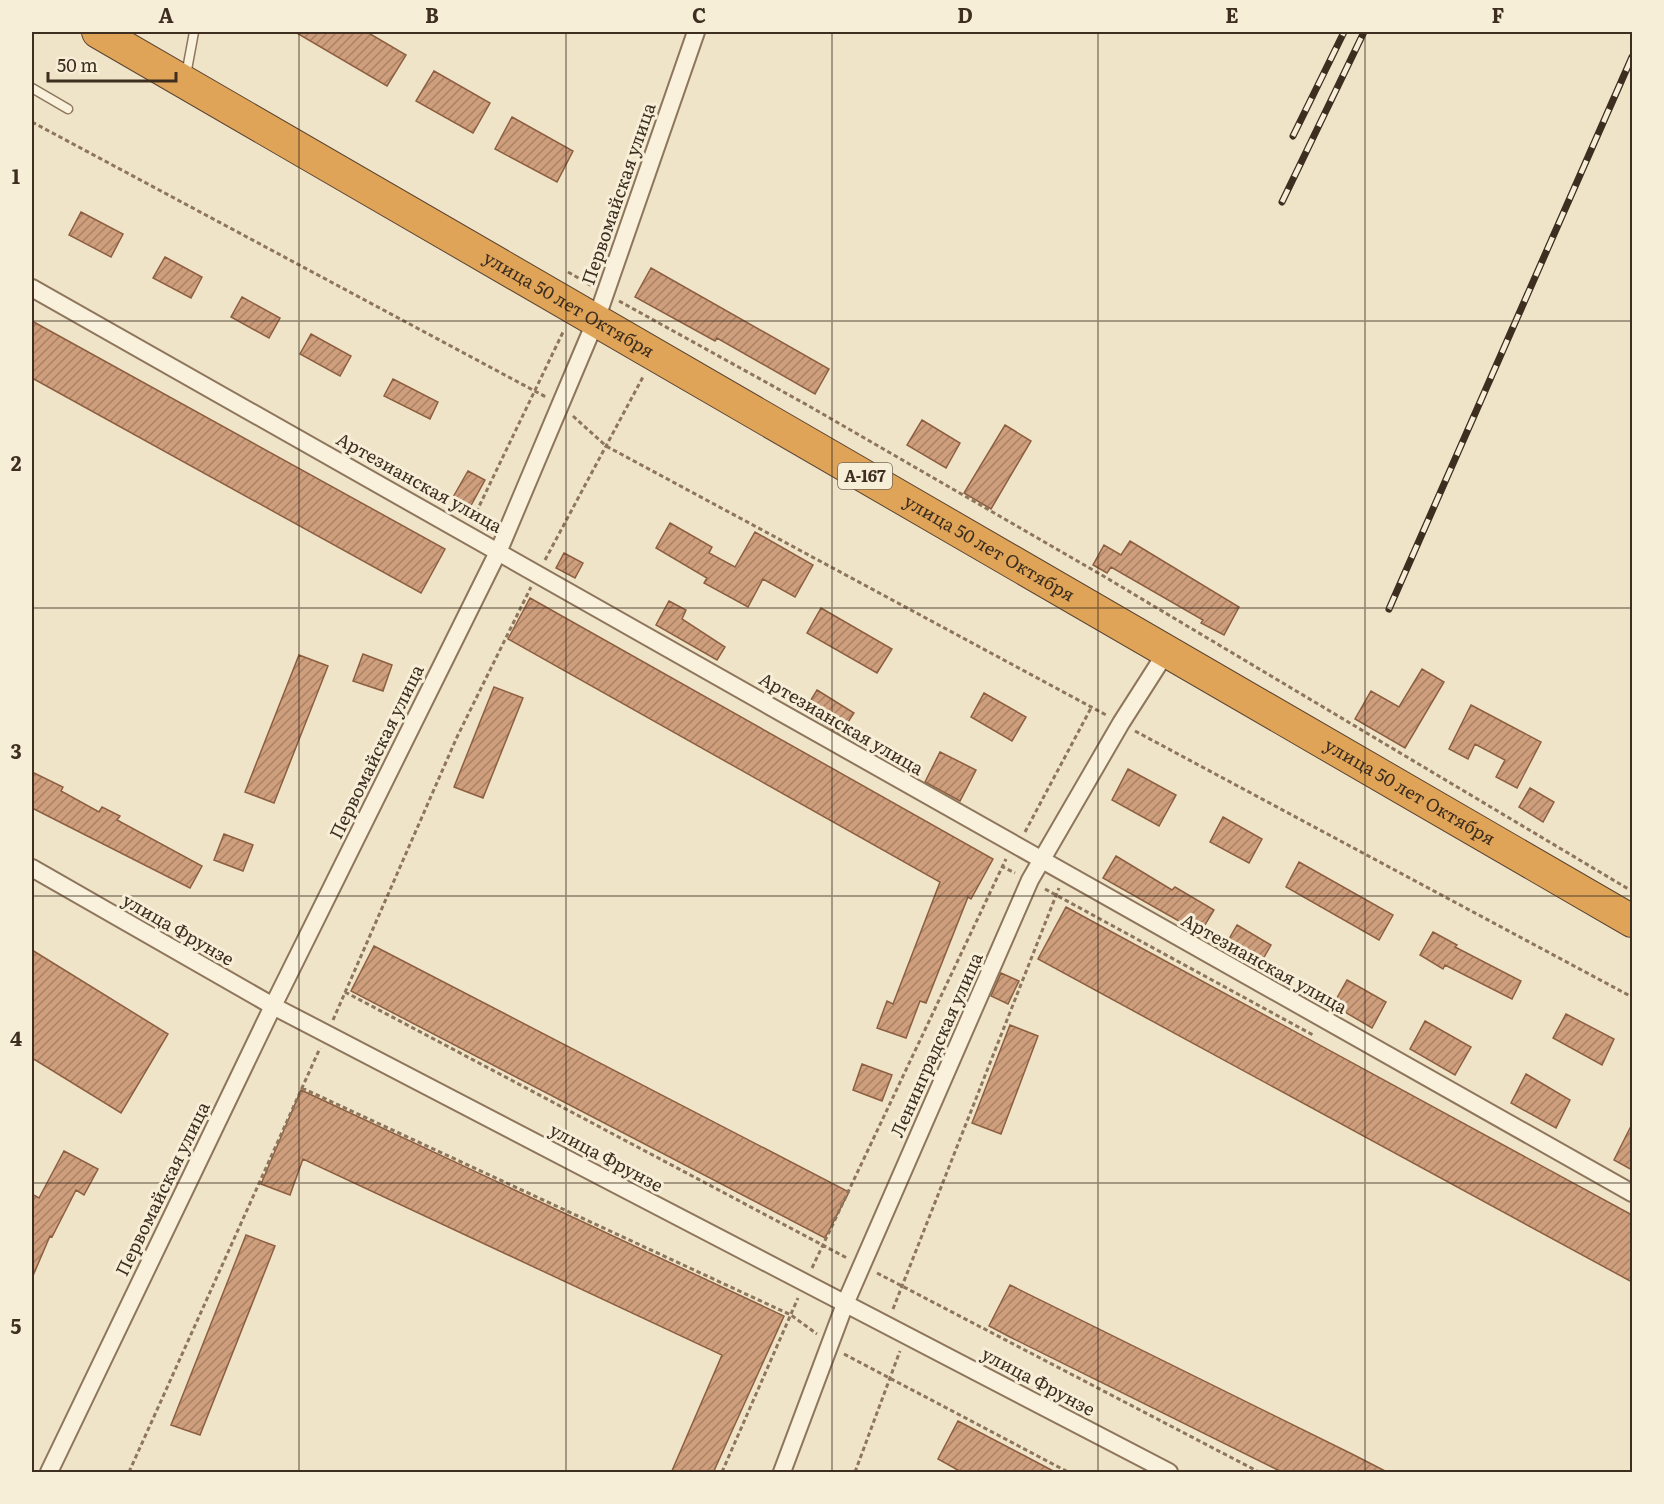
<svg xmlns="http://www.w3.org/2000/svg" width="1664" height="1504" font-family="Literata,serif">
	<defs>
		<pattern id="building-hatch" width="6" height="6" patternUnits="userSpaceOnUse" patternTransform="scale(1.5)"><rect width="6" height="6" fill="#cf9f7d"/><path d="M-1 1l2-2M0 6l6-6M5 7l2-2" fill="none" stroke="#a98266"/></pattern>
	</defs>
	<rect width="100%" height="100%" fill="#f0e4c8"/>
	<path fill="url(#building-hatch)" stroke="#8d5f41" stroke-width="1.5" d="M295,32H367L406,55L387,86Z
		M434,71L490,103L473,133L416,101Z
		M512,117L573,151L557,182L495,149Z
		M81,212L123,234L111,257L69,235Z
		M165,257L202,277L191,298L153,278Z
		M651,268L829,369L815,394L717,338L715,341L635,297Z
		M242,297L280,318L269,338L231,317Z
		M32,321L445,549L421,593L32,378Z
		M311,334L351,356L340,376L300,354Z
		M393,379L438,402L430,419L384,396Z
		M922,420L960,443L946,468L907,445Z
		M1005,425L1031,441L991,509L964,493Z
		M468,471L485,480L469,509L452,499Z
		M670,523L712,547L709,553L735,567L755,532L813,565L795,597L763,579L748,607L704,583L707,578L656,548Z
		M1130,541L1239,607L1224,635L1201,623L1203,620L1111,567L1107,573L1093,565L1104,545L1121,555Z
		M564,553L583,563L575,578L556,568Z
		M530,598L993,859L971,899L968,897L926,1003L920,1001L906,1038L877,1028L887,1001L893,1004L940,882L508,639Z
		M669,601L686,610L682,619L725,647L717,660L656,625Z
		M821,608L892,649L877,673L807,633Z
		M363,654L392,665L383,691L353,681Z
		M299,655L328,666L274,803L245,792Z
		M1422,669L1444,682L1405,748L1355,719L1371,691L1399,707Z
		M494,687L523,698L483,798L454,787Z
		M817,690L854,713L840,734L804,711Z
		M984,693L1026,717L1012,741L971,717Z
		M1471,705L1541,742L1517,788L1496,777L1505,760L1475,744L1468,759L1449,749Z
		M940,752L976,770L960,801L925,782Z
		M1128,769L1176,795L1159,826L1112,800Z
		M32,772L63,787L61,791L99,812L102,807L120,816L117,820L202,866L190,888L32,808Z
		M1530,788L1554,802L1543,822L1519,807Z
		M1223,817L1262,839L1249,863L1210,842Z
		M224,834L253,845L243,871L214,860Z
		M1116,856L1172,890L1175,887L1214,910L1200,933L1103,878Z
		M1299,862L1393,915L1379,940L1286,887Z
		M1066,907L1632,1215V1282L1038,959Z
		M1237,925L1271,945L1259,966L1225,946Z
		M1433,932L1457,945L1455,947L1521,981L1512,999L1445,965L1443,969L1420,955Z
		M374,946L849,1192L825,1238L351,991Z
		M32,950L168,1034L121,1113L32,1058Z
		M1001,973L1019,981L1008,1004L991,996Z
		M1347,980L1386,1002L1372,1028L1333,1005Z
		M1566,1014L1614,1039L1602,1065L1553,1038Z
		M1425,1021L1471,1047L1455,1075L1410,1049Z
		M1010,1025L1038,1036L1001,1134L972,1123Z
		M862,1064L892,1075L882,1101L853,1090Z
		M1526,1074L1570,1100L1556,1128L1511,1103Z
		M301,1090L784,1316L713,1473H671L722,1355L303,1159L290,1195L261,1184Z
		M1632,1124V1170L1614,1160Z
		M64,1151L98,1169L84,1195L76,1190L52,1237L50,1236L32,1278V1194L39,1198Z
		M246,1235L275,1246L200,1435L171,1425Z
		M1010,1285L1352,1454L1389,1473H1284L1010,1337L989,1326Z
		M958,1421L1023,1455L1057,1473H963L938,1459Z"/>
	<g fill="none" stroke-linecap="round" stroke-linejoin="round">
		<defs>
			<path id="lane" d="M186,75L194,32
				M32,88L68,109"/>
			<path id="street" d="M32,288C566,588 1097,895 1632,1193
				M32,868L273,1006L1169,1472
				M49,1472L273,1006L499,550L596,320L696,32
				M782,1472L845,1304L1030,880L1121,723L1167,651"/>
			<g id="highway">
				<path id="s1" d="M98,32L1632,921"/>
			</g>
		</defs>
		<use href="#lane" stroke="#8d765c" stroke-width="11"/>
		<use href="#street" stroke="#8d765c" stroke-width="20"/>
		<use href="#highway" stroke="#5b4430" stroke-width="34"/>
		<path stroke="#8d765c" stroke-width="3" stroke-dasharray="4.5 3" stroke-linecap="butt" d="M32,122L546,397
			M568,272L592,286
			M619,301L809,406L1105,577L1630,890
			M573,416L606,446L1108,716
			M473,519L564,330
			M545,560L644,375
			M1135,731L1632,997
			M1025,832L1091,708
			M1001,866L1015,873
			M1045,889L1313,1035
			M345,992L847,1258
			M333,1020L457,737L531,587
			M302,1088L791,1315L817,1334
			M812,1268L1006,859
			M877,1273L1259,1472
			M893,1309L1059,888
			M844,1354L1068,1472
			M129,1472L320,1048
			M722,1472L798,1298
			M855,1472L900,1351"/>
		<use href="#lane" stroke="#faf1dc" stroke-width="8"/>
		<use href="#street" stroke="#faf1dc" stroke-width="16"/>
		<use href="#highway" stroke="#e0a458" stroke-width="32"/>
		<defs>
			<path id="rail" d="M1293,136L1344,32
				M1282,202L1364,32
				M1389,609L1632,57"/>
		</defs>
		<use href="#rail" stroke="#3d2e20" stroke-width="7"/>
		<use href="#rail" stroke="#f7eed8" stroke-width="4.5" stroke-dasharray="14" stroke-linecap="butt"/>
	</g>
	<path fill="none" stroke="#3d2e20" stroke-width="1.5" stroke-opacity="0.55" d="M299,32V1472M566,32V1472M832,32V1472M1098,32V1472M1365,32V1472M32,321H1632M32,608H1632M32,896H1632M32,1183H1632"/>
	<g text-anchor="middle" stroke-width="6" stroke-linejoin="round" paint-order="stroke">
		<rect fill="#f7eed8" stroke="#756857" stroke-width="1.5" x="838" y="463" width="54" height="26" rx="4.5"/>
		<g font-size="16" font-weight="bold" fill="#3d2e20">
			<text x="865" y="482">А-167</text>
		</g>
		<g font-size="18" fill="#3d2e20" stroke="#f7eed8">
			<text transform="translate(619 194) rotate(-71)" y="6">Первомайская улица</text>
			<text dy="6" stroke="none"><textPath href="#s1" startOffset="544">улица 50 лет Октября</textPath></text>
			<text transform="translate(419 483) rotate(29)" y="6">Артезианская улица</text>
			<text dy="6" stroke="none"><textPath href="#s1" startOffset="1030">улица 50 лет Октября</textPath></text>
			<text transform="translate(841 724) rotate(30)" y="6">Артезианская улица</text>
			<text transform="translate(377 752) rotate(-64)" y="6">Первомайская улица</text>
			<text dy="6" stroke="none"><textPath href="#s1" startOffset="1516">улица 50 лет Октября</textPath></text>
			<text transform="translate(178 930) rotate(30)" y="6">улица Фрунзе</text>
			<text transform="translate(1264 964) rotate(29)" y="6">Артезианская улица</text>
			<text transform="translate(937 1045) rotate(-66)" y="6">Ленинградская улица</text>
			<text transform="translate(606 1158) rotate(28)" y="6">улица Фрунзе</text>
			<text transform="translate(163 1189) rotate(-64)" y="6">Первомайская улица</text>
			<text transform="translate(1038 1382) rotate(28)" y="6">улица Фрунзе</text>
		</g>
	</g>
	<rect width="1664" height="1504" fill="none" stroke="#f7eed8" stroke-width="66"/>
	<path d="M48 72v9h128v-9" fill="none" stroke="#3d2e20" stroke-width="3"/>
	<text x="57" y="72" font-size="18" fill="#3d2e20" stroke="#f7eed8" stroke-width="4.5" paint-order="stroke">50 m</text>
	<rect x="33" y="33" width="1598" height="1438" fill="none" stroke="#3d2e20" stroke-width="2"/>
	<g font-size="20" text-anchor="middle" font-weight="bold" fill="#3d2e20">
		<text x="166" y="23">A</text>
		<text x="432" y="23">B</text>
		<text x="699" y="23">C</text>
		<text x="965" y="23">D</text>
		<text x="1232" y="23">E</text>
		<text x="1498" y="23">F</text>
		<text x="16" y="184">1</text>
		<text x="16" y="471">2</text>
		<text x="16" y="759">3</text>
		<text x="16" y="1046">4</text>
		<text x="16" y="1334">5</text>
	</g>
</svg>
